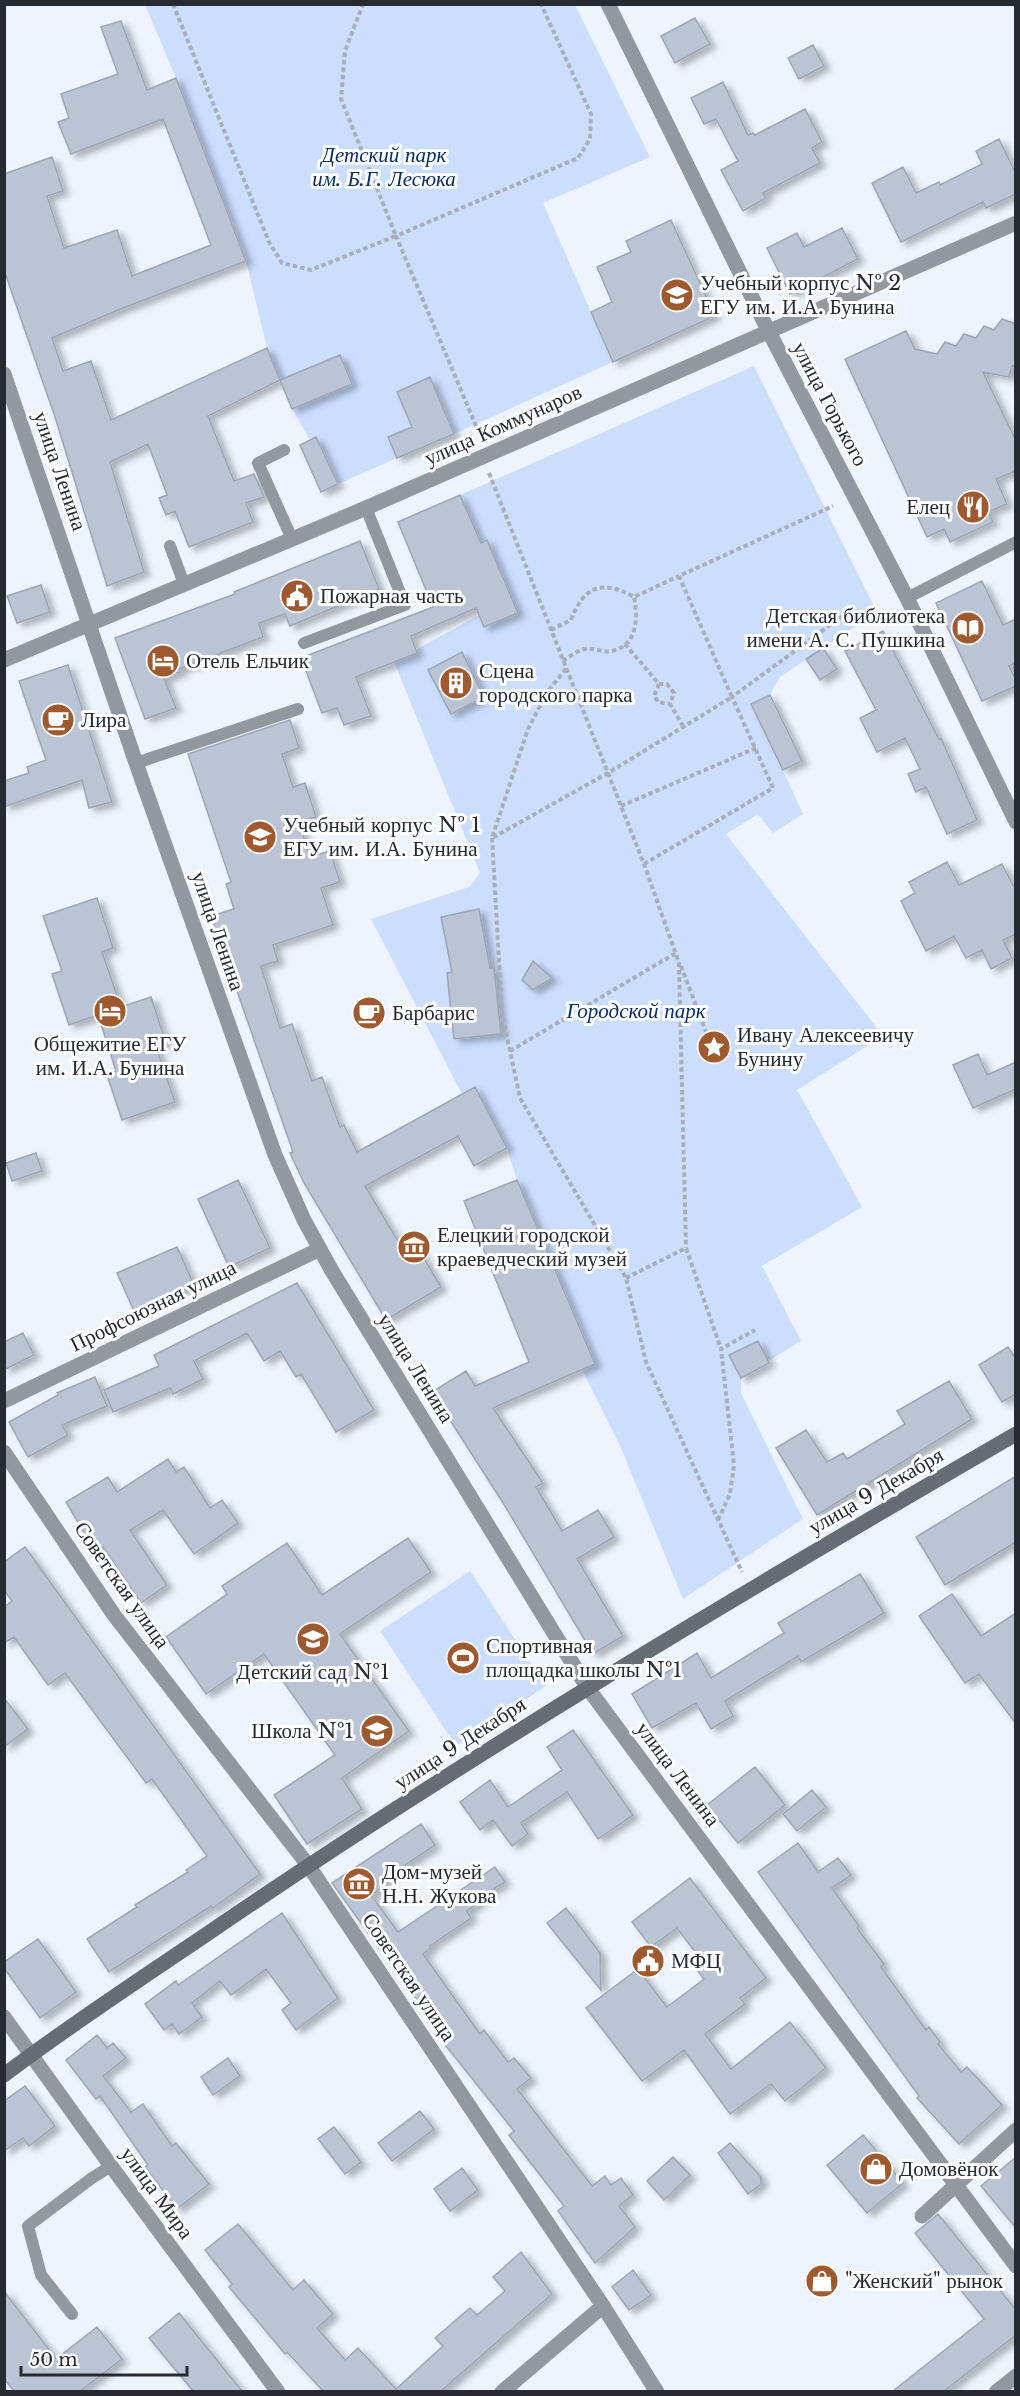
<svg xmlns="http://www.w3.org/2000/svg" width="1020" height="2396" font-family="'Libre Baskerville',serif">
	<defs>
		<filter id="shadow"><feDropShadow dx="6" dy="4" stdDeviation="3" flood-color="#0004"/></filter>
	</defs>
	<rect width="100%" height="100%" fill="#eef4fe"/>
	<path fill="#cbdefe" d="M145,5H575L650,157L543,203L613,362L454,434L430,378L397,391L416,435L397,458L338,484L317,438L310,440L292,409L352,383L340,355L280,380L267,348L246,261L176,78Z
		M754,366L877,612L780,677L770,695L752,704L803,814L773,833L758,814L726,834L883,1036L797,1090L862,1207L762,1266L801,1341L741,1378V1393L803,1519L683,1599L621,1448L582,1370L595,1364L517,1180L507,1148L475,1088L462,1094L371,919L469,887L480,873L394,662L479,615L453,555L481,543L460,495Z
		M470,1571L546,1686L456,1746L380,1631Z"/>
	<path fill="#bbc4d4" stroke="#9ca6b5" stroke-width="1.5" filter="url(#shadow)" d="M695,18L710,44L675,63L661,36Z
		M121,21L147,90L176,78L246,261L123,308L52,338L63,371L91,361L111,420L267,348L280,380L208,416L234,481L254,474L264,497L246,503L253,522L189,547L175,511L166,515L159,498L167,495L148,444L110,462L144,572L107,586L55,417L4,270V174L52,157L63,191L47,196L64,248L117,230L132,276L211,245L163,119L71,154L58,122L69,118L61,94L118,74L101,27Z
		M813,45L824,66L799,79L788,58Z
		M723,82L748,135L753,133L755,135L805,109L822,142L812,148L820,163L763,193L766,198L743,211L721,170L738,161L716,119L704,124L691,98Z
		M999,139L1016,174V194L986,208L983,202L901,242L872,183L903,167L916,193L939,182L940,185L982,164L976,151Z
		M671,220L715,316L613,362L591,312L612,302L597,267L631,252L626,241Z
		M842,228L858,259L790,294L767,248L797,233L804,247Z
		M1002,319L1016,324V367L1012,366L1009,377L983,372L1016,441V471L996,479L1007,504L988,512L993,522L950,542L944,529L927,537L845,359L906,331L915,349L937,354L945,342L956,346L964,334L976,338L984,326L994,330Z
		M340,355L352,384L292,409L280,380Z
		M430,377L454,434L397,458L388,437L412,427L397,392Z
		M316,437L338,484L321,492L300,445Z
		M460,495L481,543L487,540L518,613L484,627L476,608L411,636L417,653L356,677L371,716L344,725L337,708L322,713L301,658L433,607L398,522Z
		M360,541L379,589L290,626L285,614L259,623L263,637L179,669L180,672L164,678L176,708L145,719L115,638L235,594L234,592Z
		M982,581L1003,625L1016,619V663L1009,666L1016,680V686L982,701L936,603Z
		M41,585L50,612L17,623L7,596Z
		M883,631L939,739L941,738L977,820L947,834L926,787L916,792L908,774L920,769L905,738L877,752L860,718L876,710L845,651Z
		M823,648L837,669L820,680L806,659Z
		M462,652L484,697L451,714L428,670Z
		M68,665L112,802L89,808L82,780L4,807V781L29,773L27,767L46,760L19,681Z
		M770,695L802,761L783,770L751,704Z
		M290,720L299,748L282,754L293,787L305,783L316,817L299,822L310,857L330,851L340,882L321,888L333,925L273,945L278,961L261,966L280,1028L292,1024L312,1081L322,1077L340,1127L344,1125L357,1152L475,1087L507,1148L474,1166L458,1136L365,1186L399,1243L411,1236L441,1287L386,1320L304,1183L290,1153L293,1152L211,916L234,909L226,884L231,882L188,754Z
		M947,862L959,885L1002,864L1016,891V934L1003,940L1012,958L991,969L982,950L966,958L954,936L926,951L901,901L915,893L909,882Z
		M97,898L113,948L102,952L121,1007L151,997L166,1043L156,1047L175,1102L122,1120L107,1075L116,1071L98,1015L69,1025L52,974L62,971L43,916Z
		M479,909L490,968H494L501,1034L454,1039L447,973L452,972L441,917Z
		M533,961L552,978L533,990L522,980Z
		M978,1054L987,1075L1016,1062V1089L973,1108L953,1065Z
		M36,1153L42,1171L12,1181L6,1163Z
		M238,1180L270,1248L229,1267L198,1199Z
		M517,1180L595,1364L493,1408L543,1483L536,1487L562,1531L598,1510L614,1537L577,1559L623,1636L593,1654L505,1506L432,1392L466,1371L475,1386L529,1362L464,1201Z
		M177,1247L194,1285L134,1311L117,1273Z
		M297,1283L374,1410L336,1432L301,1374L296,1377L280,1351L264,1361L247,1333L194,1361L203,1379L173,1394L170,1388L113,1412L104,1390L159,1366L154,1355Z
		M23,1333L34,1355L4,1370V1342Z
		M758,1341L769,1363L741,1378L729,1355Z
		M1008,1347L1016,1359V1394L1002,1402L979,1365Z
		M95,1377L107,1406L62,1425L68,1435L28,1457L9,1422L58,1395L57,1393Z
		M949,1381L972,1419L817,1515L776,1448L806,1430L827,1462L843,1453L847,1459L905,1424L897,1411Z
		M168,1459L176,1472L184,1467L210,1508L222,1500L238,1523L194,1554L163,1510L130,1530L167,1585L141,1603L103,1547L95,1551L66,1502L108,1477L117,1492Z
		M1016,1476V1542L945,1585L916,1537Z
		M408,1538L431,1572L340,1634L409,1731L342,1778L362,1809L307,1844L274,1795L335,1755L264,1654L206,1694L166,1637L227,1594L222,1586L287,1543L322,1595Z
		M25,1547L260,1874L213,1908L211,1906L109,1972L87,1939L137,1907L135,1905L188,1872L186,1870L207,1856L152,1779L146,1783L65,1673L48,1685L14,1637L4,1643V1607L12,1601L4,1590V1562Z
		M860,1574L884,1613L801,1662L798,1656L725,1701L733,1716L711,1729L696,1703L652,1728L632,1694L697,1653L711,1678L784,1633L778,1623Z
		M952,1594L981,1636L1016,1613V1724L979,1674L965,1683L919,1616Z
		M4,1698L28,1729L4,1747Z
		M573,1730L633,1815L598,1839L567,1792L521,1823L528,1834L512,1846L493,1820L480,1830L460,1802L490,1780L508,1807L562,1770L547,1747Z
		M755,1767L785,1805L738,1843L707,1805Z
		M812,1790L826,1807L797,1831L783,1814Z
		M421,1824L435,1845L383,1880L386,1885L371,1895L398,1932L495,1867L505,1882L478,1899L480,1902L467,1911L471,1918L430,1946L431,1948L423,1954L480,2034L484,2030L508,2062L514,2058L531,2078L517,2089L592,2186L605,2176L611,2185L621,2178L633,2195L619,2206L635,2227L595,2263L558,2211L564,2206L509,2135L514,2131L442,2041L445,2039L332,1883Z
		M798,1843L818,1872L838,1858L851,1875L832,1888L859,1926L857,1928L884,1964L881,1967L926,2030L929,2027L940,2042L938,2044L961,2072L967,2067L1002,2105L959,2144L917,2098L919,2096L758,1872Z
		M690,1878L766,1978L740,1998L745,2004L705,2034L731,2069L790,2022L826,2068L785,2101L771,2084L730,2114L684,2050L642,2081L586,2008L638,1969L667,2007L704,1979L697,1970L705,1965L677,1928L651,1947L632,1922Z
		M566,1908L600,1953L601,1990L547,1923Z
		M282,1913L338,1998L296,2030L282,2010L291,2003L266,1969L231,1995L220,1981L192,2003L202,2017L179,2034L172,2024L164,2030L145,2004L176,1981L178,1985Z
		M38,1939L76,1992L40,2018L4,1968V1962Z
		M97,2035L107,2048L113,2043L126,2058L103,2076L131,2112L143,2104L172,2146L176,2143L209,2184L177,2209L145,2167L148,2165L100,2096L96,2099L66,2060Z
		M228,2058L240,2076L213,2095L201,2077Z
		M25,2086L55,2126L29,2146L23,2138L4,2151V2101Z
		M420,2111L434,2129L392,2161L378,2143Z
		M334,2127L361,2162L345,2174L318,2139Z
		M863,2135L903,2183L867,2213L827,2165Z
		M730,2143L761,2177V2184L748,2194L718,2153Z
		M673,2157L690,2175L664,2200L647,2181Z
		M1016,2157V2228L981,2186Z
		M462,2168L478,2190L450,2211L434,2189Z
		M938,2214L1016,2310V2335L944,2391H893L984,2319L915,2233Z
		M238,2224L293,2290L304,2280L333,2314L317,2328L345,2360L358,2348L396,2389L443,2346L435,2338L470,2308L477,2315L505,2291L493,2277L521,2252L552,2294L441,2391H323L287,2352L285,2354L229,2287L232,2284L205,2250Z
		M633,2270L651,2295L629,2310L612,2287Z
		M4,2291L56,2359L97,2327L122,2359L80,2391H14L4,2379Z
		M179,2313L216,2359L242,2391H193L149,2338Z"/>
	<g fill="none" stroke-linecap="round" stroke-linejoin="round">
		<path stroke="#a9aeb7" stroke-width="4" stroke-dasharray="4.5 3" stroke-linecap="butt" d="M173,4L269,242L282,263L311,270L396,236L341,99L345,51L363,4
			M482,440L396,236L578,158L590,139L591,114L541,4
			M489,473L644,864L679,963L686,1248
			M551,630L571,620C584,586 602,579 634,597L679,576
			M625,644L659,684H667L674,693L670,704L683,726
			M563,661C569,657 577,651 584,649C593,647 602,653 612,651C638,645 638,618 634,597
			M566,669L548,691L528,729L492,838L608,773L732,697L679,576L833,506
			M659,684L654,696L658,702L670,704
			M621,806L756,748
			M492,838L502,1013L520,1098L626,1278L646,1362L742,1572
			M644,864L773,788L732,697L856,606
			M681,966L709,1040
			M510,1051L676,953
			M626,1278L686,1248L721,1349
			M718,1520L730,1494L734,1465L721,1349L755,1330"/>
		<path stroke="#93989e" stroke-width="12" d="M284,450L258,463L292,539
			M170,546L184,584
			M907,598L1016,542
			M304,643L405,605L366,508
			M136,763L298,709
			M72,2314L41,2275L28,2226L92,2178L111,2166"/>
		<path stroke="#93989e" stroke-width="15" d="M608,4L769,332L907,598L1016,822
			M4,374L136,763L275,1155L304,1220L332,1271L587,1687L1016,2266
			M4,660L366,508L1016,223
			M4,1401L320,1249
			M922,2216L1016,2130
			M603,2306L657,2392
			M996,2392L1016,2376"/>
		<path stroke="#93989e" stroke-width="15" d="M4,1452L114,1615L308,1865L603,2306L502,2392
			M4,2017L111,2166L278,2392"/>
		<path stroke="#666c76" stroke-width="15" d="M4,2075C70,2025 139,1980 207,1934C469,1755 741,1593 1016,1434"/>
	</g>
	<defs>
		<symbol id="university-disc" viewBox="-11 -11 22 22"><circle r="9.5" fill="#9f592f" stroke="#fff"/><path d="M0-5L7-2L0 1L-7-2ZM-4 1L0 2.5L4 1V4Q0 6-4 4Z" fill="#fff"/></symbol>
		<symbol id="restaurant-disc" viewBox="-11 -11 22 22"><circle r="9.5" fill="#9f592f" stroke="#fff"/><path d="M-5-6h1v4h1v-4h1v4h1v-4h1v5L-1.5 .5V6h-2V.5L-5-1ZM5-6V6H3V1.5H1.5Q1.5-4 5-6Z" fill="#fff"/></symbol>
		<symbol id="civic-disc" viewBox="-11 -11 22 22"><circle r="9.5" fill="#9f592f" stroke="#fff"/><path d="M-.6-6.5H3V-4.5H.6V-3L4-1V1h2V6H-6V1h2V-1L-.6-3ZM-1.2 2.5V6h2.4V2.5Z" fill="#fff"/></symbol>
		<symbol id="library-disc" viewBox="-11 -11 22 22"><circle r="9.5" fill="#9f592f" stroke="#fff"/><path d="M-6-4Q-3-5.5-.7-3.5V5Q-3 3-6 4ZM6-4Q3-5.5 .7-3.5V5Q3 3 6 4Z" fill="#fff"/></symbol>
		<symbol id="hotel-disc" viewBox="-11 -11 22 22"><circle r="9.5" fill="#9f592f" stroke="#fff"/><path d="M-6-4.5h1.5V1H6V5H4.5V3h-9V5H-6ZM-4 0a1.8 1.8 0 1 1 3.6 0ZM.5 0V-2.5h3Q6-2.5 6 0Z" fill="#fff"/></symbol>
		<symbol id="building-disc" viewBox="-11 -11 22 22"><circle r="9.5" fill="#9f592f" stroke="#fff"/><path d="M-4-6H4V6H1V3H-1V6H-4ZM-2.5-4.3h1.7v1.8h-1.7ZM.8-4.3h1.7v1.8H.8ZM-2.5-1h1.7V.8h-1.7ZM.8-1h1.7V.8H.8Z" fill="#fff"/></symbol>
		<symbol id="cafe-disc" viewBox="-11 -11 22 22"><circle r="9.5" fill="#9f592f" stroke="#fff"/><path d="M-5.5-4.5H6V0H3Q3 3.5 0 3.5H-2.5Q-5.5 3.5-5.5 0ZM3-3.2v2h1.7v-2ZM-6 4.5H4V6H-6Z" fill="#fff"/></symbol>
		<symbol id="sight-disc" viewBox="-11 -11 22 22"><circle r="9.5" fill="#9f592f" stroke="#fff"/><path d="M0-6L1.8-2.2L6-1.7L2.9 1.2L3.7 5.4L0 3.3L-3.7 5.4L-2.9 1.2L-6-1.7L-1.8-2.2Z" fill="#fff"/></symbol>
		<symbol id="museum-disc" viewBox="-11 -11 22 22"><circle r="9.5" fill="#9f592f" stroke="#fff"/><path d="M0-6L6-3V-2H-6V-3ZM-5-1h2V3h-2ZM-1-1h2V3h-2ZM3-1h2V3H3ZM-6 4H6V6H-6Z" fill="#fff"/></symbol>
		<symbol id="school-disc" viewBox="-11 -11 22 22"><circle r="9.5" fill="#9f592f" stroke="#fff"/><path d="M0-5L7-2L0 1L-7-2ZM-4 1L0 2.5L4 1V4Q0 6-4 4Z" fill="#fff"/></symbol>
		<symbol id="stadium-disc" viewBox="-11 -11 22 22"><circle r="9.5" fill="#9f592f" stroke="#fff"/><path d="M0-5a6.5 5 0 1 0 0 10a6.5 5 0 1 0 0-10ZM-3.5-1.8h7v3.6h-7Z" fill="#fff"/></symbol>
		<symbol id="shop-disc" viewBox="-11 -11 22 22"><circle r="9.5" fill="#9f592f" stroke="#fff"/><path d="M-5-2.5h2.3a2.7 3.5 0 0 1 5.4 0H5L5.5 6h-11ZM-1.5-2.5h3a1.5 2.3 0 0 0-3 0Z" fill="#fff"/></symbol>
	</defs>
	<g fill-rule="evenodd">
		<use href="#university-disc" x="658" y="276" width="38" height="38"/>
		<use href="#restaurant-disc" x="954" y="488" width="38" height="38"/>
		<use href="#civic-disc" x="278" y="577" width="38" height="38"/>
		<use href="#library-disc" x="949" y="609" width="38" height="38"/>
		<use href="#hotel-disc" x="144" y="642" width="38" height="38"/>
		<use href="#building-disc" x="437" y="664" width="38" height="38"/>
		<use href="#cafe-disc" x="39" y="701" width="38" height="38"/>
		<use href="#university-disc" x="241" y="818" width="38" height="38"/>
		<use href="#hotel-disc" x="91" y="992" width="38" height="38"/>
		<use href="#cafe-disc" x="350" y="994" width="38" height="38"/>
		<use href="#sight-disc" x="695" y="1028" width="38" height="38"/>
		<use href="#museum-disc" x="395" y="1228" width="38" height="38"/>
		<use href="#school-disc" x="294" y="1620" width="38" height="38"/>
		<use href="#stadium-disc" x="444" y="1639" width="38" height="38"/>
		<use href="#school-disc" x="358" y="1712" width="38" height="38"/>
		<use href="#museum-disc" x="340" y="1865" width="38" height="38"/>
		<use href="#civic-disc" x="629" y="1942" width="38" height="38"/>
		<use href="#shop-disc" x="857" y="2150" width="38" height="38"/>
		<use href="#shop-disc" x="803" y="2262" width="38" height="38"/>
	</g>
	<g text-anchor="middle" stroke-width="6" stroke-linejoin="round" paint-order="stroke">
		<g font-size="21" font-style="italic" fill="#072d6a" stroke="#fff">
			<text x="384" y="162">Детский парк<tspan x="384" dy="24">им. Б.Г. Лесюка</tspan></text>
			<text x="636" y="1018">Городской парк</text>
		</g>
		<g font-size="21" fill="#272b31" stroke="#fff" text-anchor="start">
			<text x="700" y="290">Учебный корпус № 2<tspan x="700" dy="24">ЕГУ им. И.А. Бунина</tspan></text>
			<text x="950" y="514" text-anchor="end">Елец</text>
			<text x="320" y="603">Пожарная часть</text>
			<text x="945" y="623" text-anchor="end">Детская библиотека<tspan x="945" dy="24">имени А. С. Пушкина</tspan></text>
			<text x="186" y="668">Отель Ельчик</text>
			<text x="479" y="678">Сцена<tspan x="479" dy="24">городского парка</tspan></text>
			<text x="81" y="727">Лира</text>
			<text x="283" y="832">Учебный корпус № 1<tspan x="283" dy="24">ЕГУ им. И.А. Бунина</tspan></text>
			<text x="392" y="1020">Барбарис</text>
			<text x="737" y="1042">Ивану Алексеевичу<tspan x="737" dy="24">Бунину</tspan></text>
			<text x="110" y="1051" text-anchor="middle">Общежитие ЕГУ<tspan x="110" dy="24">им. И.А. Бунина</tspan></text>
			<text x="437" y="1242">Елецкий городской<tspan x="437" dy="24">краеведческий музей</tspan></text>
			<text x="486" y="1653">Спортивная<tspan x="486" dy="24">площадка школы №1</tspan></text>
			<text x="313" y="1679" text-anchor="middle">Детский сад №1</text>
			<text x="354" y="1738" text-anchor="end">Школа №1</text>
			<text x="382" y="1879">Дом-музей<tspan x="382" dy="24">Н.Н. Жукова</tspan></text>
			<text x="671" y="1968">МФЦ</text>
			<text x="899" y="2176">Домовёнок</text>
			<text x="845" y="2288">"Женский" рынок</text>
		</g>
		<g font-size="21" fill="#272b31" stroke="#fff">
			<text transform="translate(830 404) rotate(62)" y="7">улица Горького</text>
			<text transform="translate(503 425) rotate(-24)" y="7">улица Коммунаров</text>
			<text transform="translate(60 471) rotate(71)" y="7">улица Ленина</text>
			<text transform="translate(218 931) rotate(71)" y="7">улица Ленина</text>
			<text transform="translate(153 1306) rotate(-26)" y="7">Профсоюзная улица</text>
			<text transform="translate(416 1368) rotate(58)" y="7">улица Ленина</text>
			<text transform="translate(876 1491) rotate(-30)" y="7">улица 9 Декабря</text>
			<text transform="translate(122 1585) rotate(55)" y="7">Советская улица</text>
			<text transform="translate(460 1743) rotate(-33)" y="7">улица 9 Декабря</text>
			<text transform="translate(678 1774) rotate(53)" y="7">улица Ленина</text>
			<text transform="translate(409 1977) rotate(56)" y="7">Советская улица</text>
			<text transform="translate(157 2193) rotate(54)" y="7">улица Мира</text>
		</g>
	</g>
	<rect width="1020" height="2396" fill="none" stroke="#272b31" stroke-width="12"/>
	<path d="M21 2366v9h166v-9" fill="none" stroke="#272b31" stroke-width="3"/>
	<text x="30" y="2366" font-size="18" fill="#272b31" stroke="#ffffff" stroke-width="4.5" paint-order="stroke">50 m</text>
</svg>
